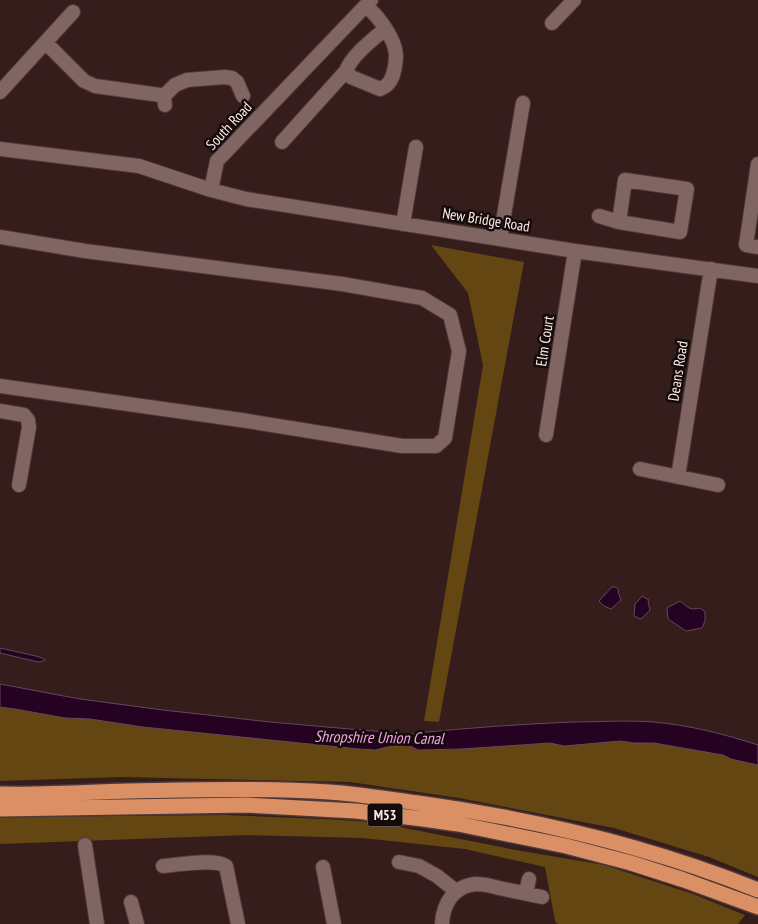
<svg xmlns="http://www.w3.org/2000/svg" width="758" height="924" font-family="'PT Sans Narrow',sans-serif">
	<rect width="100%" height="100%" fill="#341d1b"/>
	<path fill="#644613" d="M431,245L524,262L439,722L424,721L483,365L468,293Z
		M0,707L15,709L65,718L90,719L143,727L359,749L375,750L404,743L418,750L461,749L550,743L564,746L620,741L634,743H654L723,755L731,759L758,765V877L709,857L614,828L459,798L350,782L121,777L0,781Z
		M225,815L323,819L374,822L516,850L604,865L693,894L745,915L738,924H558L555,921L545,867L465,849L362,838L247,835L0,844V817Z"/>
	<path fill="#250122" stroke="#66475e" d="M612,587H615L619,590L618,592L621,600L611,609L604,606L599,601Z
		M642,596L649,600L648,602L650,610L641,619L634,616L635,604L639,600Z
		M680,601C688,607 689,611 700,608L705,612V621L702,628L686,631L668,619L667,608Z
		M0,648L40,657L45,660L44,661L38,662L0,653Z
		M0,684L80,699L163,710L270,722L384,732C395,737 405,737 416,733C469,728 521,724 573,722C600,722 627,720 653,722C689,725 724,734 758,745V765L731,759L723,755L654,743H634L620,741L564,746L550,743L461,749L418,750L404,743L375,750L359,749L143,727L90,719L65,718L15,709L0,707Z"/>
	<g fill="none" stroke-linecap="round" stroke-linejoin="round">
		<defs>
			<path id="minor" d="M366,6C378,16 395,38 396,55C396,62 395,68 393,75C390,82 388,86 380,89L351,77L346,71C352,55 372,40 385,29
				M552,23L574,0
				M46,43L84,81L95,86L160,95C164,98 165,100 165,105
				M0,92L73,12
				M163,97L175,85L187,80L225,77L232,78L237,82L243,96
				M282,142L346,71
				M0,149L139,166L211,190L246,199L575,251L758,276
				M758,164L746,245L758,247
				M211,190L217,161L371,0
				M599,216L619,222L625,180L687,189L680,232L619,222
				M403,224L416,147
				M0,237L85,251L342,284L422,298L450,315L459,351L445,438L436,446H402L241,420L0,386
				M500,239L523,103
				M0,411L24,415L28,420L29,427L19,485
				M546,435L575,251
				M640,469L718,485
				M678,477L711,269
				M85,845L97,924
				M399,862L419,866L437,876L456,891
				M163,866C178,865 214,858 226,866L238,924
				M323,867L334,924
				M526,893L529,879
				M131,902L137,924
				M442,924C443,903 454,886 476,884C484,884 492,886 499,888C514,891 528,894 542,897"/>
			<path id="highway" d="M0,794C43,795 85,792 128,791C195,789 262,788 329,792C359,794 388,799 418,803C534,819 649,846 758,890
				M0,809L246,805L356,811L423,819L458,824L566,846L631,863L684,880L758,907"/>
		</defs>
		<use href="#minor" stroke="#4c3838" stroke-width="16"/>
		<use href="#highway" stroke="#4c3838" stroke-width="18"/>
		<use href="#minor" stroke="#816562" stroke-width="14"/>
		<use href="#highway" stroke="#da9064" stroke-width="15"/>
	</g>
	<g text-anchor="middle" stroke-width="5" stroke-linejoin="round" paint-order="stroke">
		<rect fill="#140a09" stroke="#b6a8a6" stroke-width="1" x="367.5" y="803.5" width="35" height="23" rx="4"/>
		<g font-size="14" font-weight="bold" fill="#fcebe9">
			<text x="385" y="820">M53</text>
		</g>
		<g font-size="15" fill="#fcebe9" stroke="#140a09">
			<text transform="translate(229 126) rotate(-47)" y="5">South Road</text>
			<text transform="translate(486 220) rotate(9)" y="5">New Bridge Road</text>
			<text transform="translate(545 341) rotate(-81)" y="5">Elm Court</text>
			<text transform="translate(678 371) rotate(-81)" y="5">Deans Road</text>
		</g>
		<g font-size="16" font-style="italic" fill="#f3a2e9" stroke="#140a09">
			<text transform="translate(379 737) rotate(1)" y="6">Shropshire Union Canal</text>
		</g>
	</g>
</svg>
